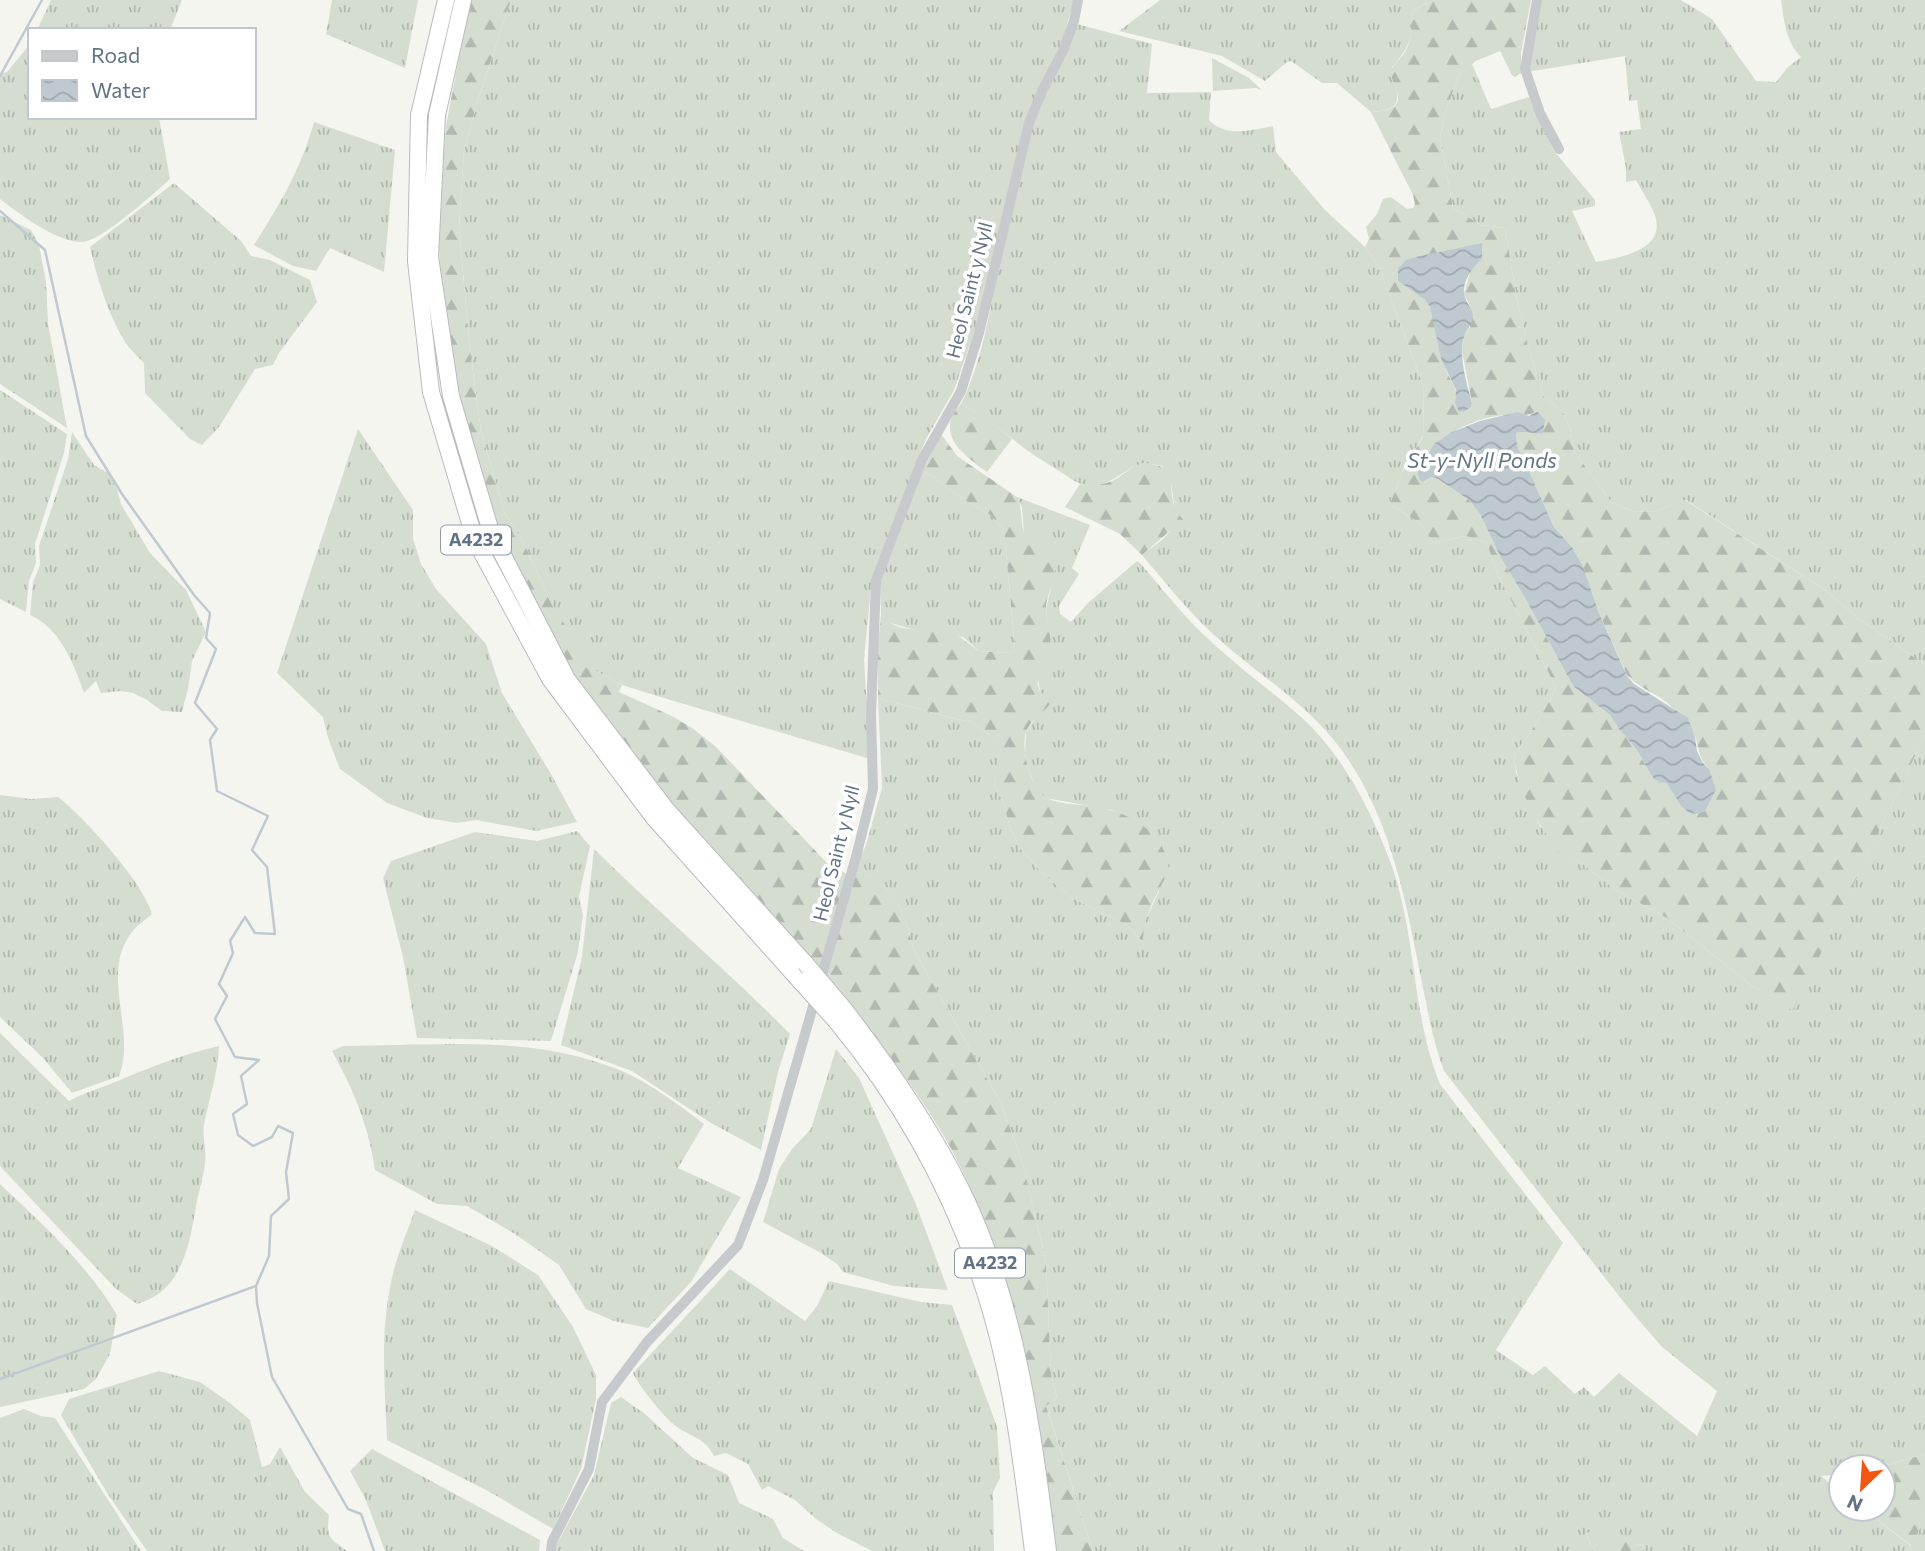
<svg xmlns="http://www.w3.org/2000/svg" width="1925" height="1551" font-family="Commissioner,sans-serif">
	<defs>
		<pattern id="grass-tufts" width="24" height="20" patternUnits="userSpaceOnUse" patternTransform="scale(1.75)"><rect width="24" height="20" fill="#d5ddd1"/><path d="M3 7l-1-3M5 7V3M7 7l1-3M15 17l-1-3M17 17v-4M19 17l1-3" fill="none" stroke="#b0b8af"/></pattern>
		<pattern id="forest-firs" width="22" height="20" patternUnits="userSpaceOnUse" patternTransform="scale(1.75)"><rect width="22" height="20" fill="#d5ddd1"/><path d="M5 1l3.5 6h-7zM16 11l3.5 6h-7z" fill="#b0b8af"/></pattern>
		<pattern id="water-waves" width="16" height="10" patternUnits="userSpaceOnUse" patternTransform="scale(1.75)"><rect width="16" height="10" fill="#bfcad0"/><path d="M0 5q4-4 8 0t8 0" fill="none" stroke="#9fa8ae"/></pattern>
	</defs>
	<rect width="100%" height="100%" fill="#f5f5f0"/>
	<path fill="url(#grass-tufts)" d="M51,0H182L170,30H37Z
		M332,0H418L405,68L326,34Z
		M511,0H1074L1060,49L1023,129L975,330L954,390L926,439L872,577L864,659L870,759L657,696L622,685L594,670L567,632L552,605L523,541L505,514L481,431L470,350L459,229L464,151L477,103Z
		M1160,0H1435L1422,5L1411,13C1415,35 1407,51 1392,67C1394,92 1411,110 1371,112L1337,83H1322L1291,61L1287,62L1265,81L1222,56L1119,31Z
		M1535,0H1681L1712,19L1756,81L1776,82L1788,67L1801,57C1786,43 1784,20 1781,0H1925V665L1859,619L1825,590L1686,500L1656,511L1634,512L1611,502L1574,451L1570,427L1562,411L1544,397L1528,346L1517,300L1505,228L1481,225L1453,208L1440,137L1445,113L1459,75L1472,64L1491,109L1529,97L1554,151L1595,200V206L1572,211L1596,262C1618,258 1663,251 1656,219C1654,208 1641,190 1636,180L1626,182V168L1619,132L1641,129L1637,100L1629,101L1625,56L1527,72Z
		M1077,24L1152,44L1147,93L1211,92L1209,120C1226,138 1251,130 1273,126L1276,152L1325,210L1365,247L1378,265L1424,387L1423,436L1404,468L1390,504L1421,524L1433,543L1466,536L1487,543L1497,573L1556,687C1545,712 1530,733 1514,755L1516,773L1540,826L1574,857L1616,890L1667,918L1751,985L1793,1010L1925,735V1454L1881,1467H1841V1474L1821,1476L1841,1492V1509H1863L1911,1546L1925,1517V1551H1642L1645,1546L1586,1533L1592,1551H1093L1046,1405L1057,1398L1051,1374L1046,1262L1023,1164L1001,1103L913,949C908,918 889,874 854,872L866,845L882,788L878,698L948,717L971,722L991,736L1002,752L994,786L1003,801L1010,828L1020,848L1043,874L1072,898L1127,925L1142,941L1143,926L1159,891L1147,829L1112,810L1045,798L1036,788L1028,768L1025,753L1026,732L1033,722L1041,695L1037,675L1050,647L1046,610L1055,569L1047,552L1029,542L1024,534L1022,508L1017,497L1090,525L1072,568L1079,574L1059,606L1060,614L1071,622L1088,603L1137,561L1140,563C1161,587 1180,612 1203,634C1234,664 1269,689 1301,717C1343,755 1370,809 1390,861C1417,933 1411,1013 1440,1084L1563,1243L1496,1350L1533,1375L1545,1366L1575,1394L1584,1387L1594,1397L1619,1373L1697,1436L1717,1391L1662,1347L1626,1305L1444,1071C1433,1042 1428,1013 1422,983C1406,902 1391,816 1340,748C1306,702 1255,673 1213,634C1187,610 1165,582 1142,555C1164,538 1179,532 1174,503C1171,483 1173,484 1162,466C1125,454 1119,492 1082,484C1074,482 1066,475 1059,471C1042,460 1025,450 1010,437C994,425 980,412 961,404C989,348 992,284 1007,224C1017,183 1026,140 1040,100C1049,74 1065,49 1077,24Z
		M30,44V117H159L170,179C152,195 108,235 87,241C64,248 18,213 0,199V74L7,72Z
		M1212,58L1249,78L1262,90L1256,88L1213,91Z
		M314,122L395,150L384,272L330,248L316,271L293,266L254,245C280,204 301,169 314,122Z
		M174,183L241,241L251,256L270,260L310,280L317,302L279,353L273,365L255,369L219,427L202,445L190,439L145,393L144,363C138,356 130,350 125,342C108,314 97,279 90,247Z
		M0,215L31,230L39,245L46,282L48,323L67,428L0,384Z
		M0,390L67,434L64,453L35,544L36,563L29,581L26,612L0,599Z
		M358,429L413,510V538L421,564L436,589L486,644L502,693L551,774L577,822L536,831L476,820L457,823L427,818L387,803L340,769L329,741L323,717L277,673Z
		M72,432L94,465L108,473L117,489L121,504L150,553L186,590L206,632L192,661L188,689L182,712L162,711L147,700L133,693L120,691L101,693L96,681L84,693C74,664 60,628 30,615L33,582L40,565L39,546L68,459Z
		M923,470L966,501L989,514L1004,530L1015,649L1010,653L979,651L963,637L921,629L915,630L887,622L881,614L880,582Z
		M0,795L31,799L58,797C84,817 144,883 152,914C146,920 137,925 132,932C99,974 137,1031 119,1076L72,1093L43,1058L0,1017Z
		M577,831L590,846L579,897L583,915L578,952L551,1041L417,1038L403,957L383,878L391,861L475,832L537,841Z
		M594,849C658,912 727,970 790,1034L778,1072L761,1150L711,1123L632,1071L561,1045L582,957Z
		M0,1033L69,1101C85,1092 102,1088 120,1080C153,1066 184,1054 219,1046C218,1074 209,1098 204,1125C202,1137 207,1151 205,1163C204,1175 200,1187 197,1200C190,1242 184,1291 137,1304L116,1289L0,1166Z
		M447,1044C510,1044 563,1047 622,1071C650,1083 680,1106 704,1124L678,1168L741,1197L691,1282L648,1328L614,1321L586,1309L559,1265L515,1234L467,1206L437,1204L375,1170C368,1124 354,1091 332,1051L343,1046Z
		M836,1049L859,1078L915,1202L948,1290L894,1286L843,1272L837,1264L821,1253L763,1222L779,1169L792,1149L811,1129Z
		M0,1184C42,1224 87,1264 117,1315L110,1354L96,1379L84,1389L0,1407Z
		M415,1210L492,1246L538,1275L573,1327L596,1375V1399L581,1469L553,1529L488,1491L387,1440C385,1390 380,1337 390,1288C394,1262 406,1235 415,1210Z
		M730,1269L805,1321L817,1306L829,1281L921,1302L952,1305L997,1427L1000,1478L993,1492L994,1551H872L837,1533L816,1519L795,1500L768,1486L762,1490L748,1464L726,1453L714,1456C704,1435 686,1437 671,1422C660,1412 640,1387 633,1373Z
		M159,1371L200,1382L230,1403L250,1420L262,1467L270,1464L280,1447L305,1492L329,1515C326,1539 330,1538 347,1551H147L107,1493L61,1415L69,1399Z
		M621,1397L645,1414L693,1458L728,1475L739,1503L773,1519L783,1538L804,1551H556L557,1544L594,1475L611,1403Z
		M24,1409L41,1416L55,1418L141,1551H0V1418Z
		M372,1449L540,1540L539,1551H385L365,1498L350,1471Z"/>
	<path fill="url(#forest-firs)" fill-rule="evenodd" d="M470,0H511L477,103L464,151L459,229L470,350L481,431L505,514L523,541L552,605L594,670L622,685L619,692L672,716L692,728L715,746L828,864L847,874L820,969L597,723L491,527L452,395L441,303L438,217L446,126Z
		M1435,0H1531L1521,53V73L1515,77L1512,75L1500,51L1476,61L1459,75L1445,113L1440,137L1453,208L1481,225L1505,228L1517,300L1528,346L1544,397L1562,411L1570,427L1574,451L1611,502L1634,512L1656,511L1685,500L1825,590L1859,619L1925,665V735L1793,1011L1751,985L1667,918L1616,890L1574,857L1560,854C1539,824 1517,792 1514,755C1530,733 1545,712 1556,687L1497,573L1487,543L1466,536L1433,543L1421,524L1390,504L1404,468L1423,437L1424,387L1378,265L1365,247L1369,239L1366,227L1377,214L1383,199L1391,197L1407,209L1413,208L1415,204L1413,195L1371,112C1421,110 1385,82 1392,68C1395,63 1400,59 1403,55C1411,44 1413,27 1411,13L1422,5ZM1481,250L1482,259L1471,269L1464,294L1470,306V327L1464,336L1462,351L1472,403H1455L1456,391L1447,372L1430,307L1424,299L1416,257ZM1537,411L1541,416L1525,431L1516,433L1517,445L1554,527L1572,547L1583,566L1599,613L1627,675C1640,690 1660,694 1673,708C1680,716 1693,729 1696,739C1699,751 1700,760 1709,769L1705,811L1695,814L1689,813L1681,806L1667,784L1655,780L1651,775L1637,750L1619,729L1610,715L1573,686L1524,596L1502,560L1480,514L1469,500L1438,479L1432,477L1424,482L1420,481L1417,473C1431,439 1469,418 1505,415C1517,414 1526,418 1537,411Z
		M961,404L981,414L1012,439L987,472C964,455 933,434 961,404Z
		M941,434L957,456L1017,497C1023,509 1020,521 1024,533C1028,545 1041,545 1048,553C1064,573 1046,589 1046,609C1046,621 1052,635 1050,647C1047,672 1023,679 1051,703C1044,712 1030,721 1026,732C1020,750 1032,793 1049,799C1063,805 1078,804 1092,806C1127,811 1166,831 1169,870C1158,893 1143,915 1143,942L1127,925L1072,898L1043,874L1020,848L1010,828L1003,801L994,786L1001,752L991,736L971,722L948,717L878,698V646L881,614C897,635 922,629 945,626L979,651L1010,653L1015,649L1004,530L989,514L966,501L923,470Z
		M1143,463C1182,466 1166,483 1175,507C1177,513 1181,517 1185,522L1172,529L1142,555L1120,534L1065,507L1080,484C1093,485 1107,486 1119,477C1128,471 1132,466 1143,463Z
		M853,872C889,873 908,918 913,949L1001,1103L1023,1164L1046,1262L1051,1374L1057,1398L1046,1406L1093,1551H1056C1040,1422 1019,1288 962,1170C929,1101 872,1033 824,974Z
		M1925,1454V1517L1912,1546L1863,1509H1883V1467H1881Z
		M1586,1532L1645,1546L1642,1551H1592Z"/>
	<path fill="url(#water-waves)" d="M1482,243V259C1473,267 1460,283 1465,297C1467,304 1473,310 1473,317C1472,325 1466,330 1464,337C1458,356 1467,384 1472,403L1471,407L1465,411L1459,412L1455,403L1456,390L1441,358L1430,307L1424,299L1398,281V269L1406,260L1416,257Z
		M1537,411L1545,420L1543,433C1533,435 1526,430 1516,433L1517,445L1554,527L1572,547L1583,566L1599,613L1627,676L1634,684L1688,718L1695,737L1697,751L1703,763L1709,769L1716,790L1705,811L1696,814L1689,813L1681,806L1667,784L1655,780L1651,775L1637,750L1619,729L1610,715L1573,686L1524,596L1502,560L1480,514L1469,500L1438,479L1432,477L1423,482L1420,481L1417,473L1434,444L1452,432L1480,421L1518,412L1529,416Z"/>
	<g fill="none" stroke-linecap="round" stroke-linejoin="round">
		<path stroke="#bfcad0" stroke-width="2.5" d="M0,76L42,0
			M0,211L45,250L86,436L122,494L194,595L210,613L206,638L216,649L195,703L217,729L210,740L217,791L268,816L252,850L267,867L275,934L255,933L245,917L230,941L233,953L219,984L227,996L215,1019L235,1057L259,1060L241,1076L247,1104L233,1114L238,1135L253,1146L272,1137L278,1126L293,1133L286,1172L289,1199L271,1216L269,1256L256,1286L257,1303L272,1377L348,1509L361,1514L374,1551
			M0,1379L256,1286"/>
		<defs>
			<path id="trunk" d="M446,0L419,115L416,261L431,392L475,540L550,679L654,818L800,981
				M463,0L437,115L430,257L451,396L491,532L567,679L666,809L805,963
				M844,1009C889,1067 930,1126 962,1191C1016,1301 1033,1431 1048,1551
				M836,1021C903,1102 954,1194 986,1295C1012,1377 1022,1465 1033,1551"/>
		</defs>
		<use href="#trunk" stroke="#b8bbbe" stroke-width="18"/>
		<path stroke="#c7cacd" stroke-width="10" d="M1537,0L1525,69L1540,113L1559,149
			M551,1551L552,1542L589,1469L602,1402L647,1342L738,1245L763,1180L856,857L873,789L871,714L876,580L922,460L961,391L979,333L1029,123L1043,89L1063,51L1074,21L1078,0"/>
		<use href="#trunk" stroke="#fff" stroke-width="16"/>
		<defs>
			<path id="trunk-bridge" d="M805,963L844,1009
				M800,981L836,1021"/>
		</defs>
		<use href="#trunk-bridge" stroke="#b8bbbe" stroke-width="18" stroke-linecap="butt"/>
		<use href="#trunk-bridge" stroke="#fff" stroke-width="16"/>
	</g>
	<g text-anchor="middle" stroke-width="7" stroke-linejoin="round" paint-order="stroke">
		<g fill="#fff" stroke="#909da9" stroke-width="2">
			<rect x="441" y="525.5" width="70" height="29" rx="5"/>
			<rect x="955" y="1248.5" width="70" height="29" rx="5"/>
		</g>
		<g font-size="18" font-weight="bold" fill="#617384">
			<text x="476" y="546">A4232</text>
			<text x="990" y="1269">A4232</text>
		</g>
		<g font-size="19" fill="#617384" stroke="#fff">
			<text transform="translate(969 290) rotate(-76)" y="7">Heol Saint y Nyll</text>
			<text transform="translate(836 853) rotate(-76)" y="7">Heol Saint y Nyll</text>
		</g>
		<g font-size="21" font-style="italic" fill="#5d7682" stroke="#fff">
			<text x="1482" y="468">St-y-Nyll Ponds</text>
		</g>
	</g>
	<rect x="28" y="28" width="228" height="91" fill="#ffffff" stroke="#c0c7ce" stroke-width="2"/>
	<rect x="42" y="51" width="35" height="10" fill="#c7cacd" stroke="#c0c7ce" stroke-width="2"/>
	<text x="91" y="63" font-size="21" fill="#617384">Road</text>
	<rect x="42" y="80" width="35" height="21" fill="url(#water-waves)" stroke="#c0c7ce" stroke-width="2"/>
	<text x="91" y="98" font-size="21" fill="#617384">Water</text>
	<g transform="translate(1862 1488) rotate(205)"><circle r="33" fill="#ffffff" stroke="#c0c7ce" stroke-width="2"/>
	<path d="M0-5L12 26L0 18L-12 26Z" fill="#f25514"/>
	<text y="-10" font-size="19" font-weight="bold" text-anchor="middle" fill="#617384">N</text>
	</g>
</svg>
